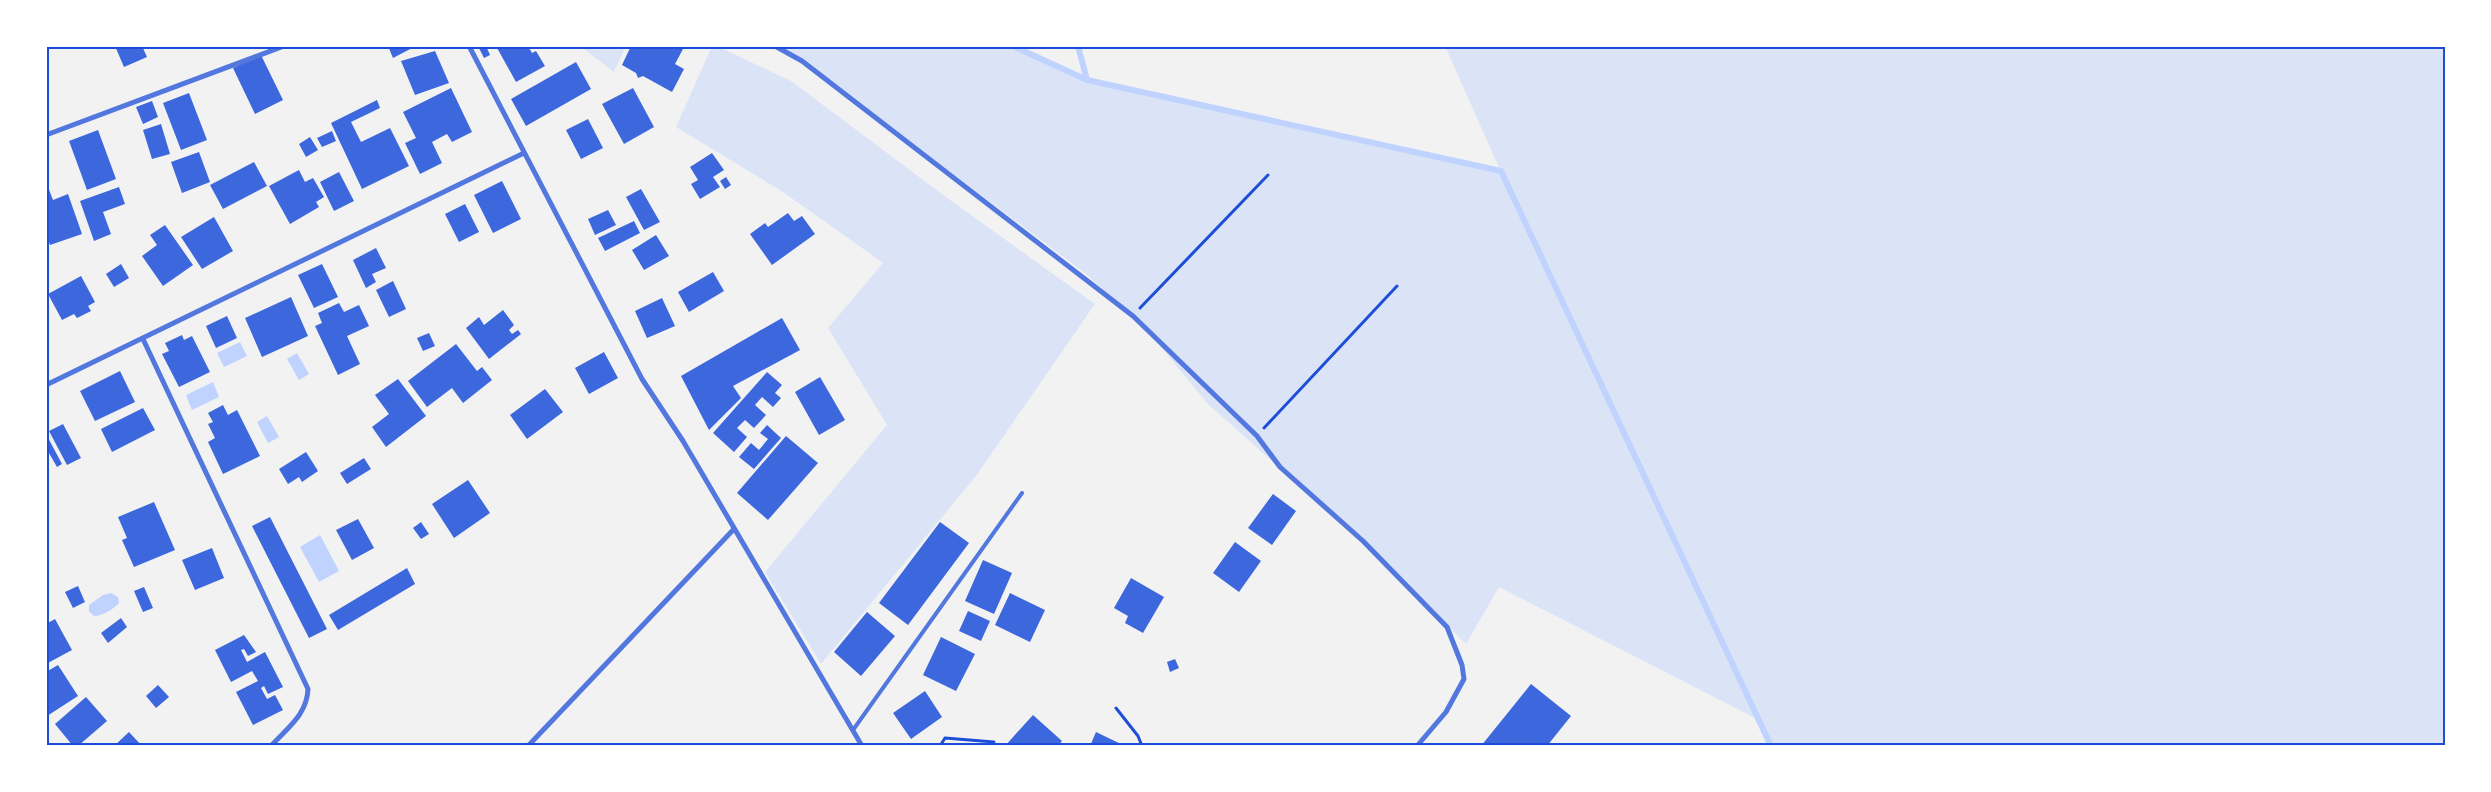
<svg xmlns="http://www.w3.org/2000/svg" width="2491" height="792" font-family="'Fira Sans Condensed',sans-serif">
	<rect width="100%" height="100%" fill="#f2f2f2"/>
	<path fill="#dbe4f7" d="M580,46H626L614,72Z
		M712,46H717L791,81L943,195L1095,304L976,476L821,664L765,572L887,425L828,328L883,263L783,192L676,127Z
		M788,46H1013L1087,80L1500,170L1445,46H2445V746H1771L1759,720L1499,587L1466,644L1342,524L1208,404L1140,322L1086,274L818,72L783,51Z"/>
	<path fill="#bfd3fe" d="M240,342L247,356L224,367L217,353Z
		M297,353L309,374L299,380L287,359Z
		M213,382L219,397L192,410L186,395Z
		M267,416L279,437L268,443L257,422Z
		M320,535L339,571L319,582L300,547Z
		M111,593L118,597L119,603C114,609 102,616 94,616L89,611V605L103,595Z"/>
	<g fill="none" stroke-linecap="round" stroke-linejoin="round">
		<path stroke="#bfd3fe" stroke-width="6" d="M1013,46L1087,80L1501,171L1771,746
			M1078,46L1087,80"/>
	</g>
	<path fill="#3d67dc" d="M115,46H142L147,57L124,67Z
		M388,46H416L393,58Z
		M486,46L490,55L484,58L479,48Z
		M496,46H528L532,53L536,51L545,66L516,82Z
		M631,46H677L683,49L675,64L684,69L672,92L643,76L638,78L636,73L622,65Z
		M435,51L449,83L415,95L401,61Z
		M261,55L283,100L255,114L233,68Z
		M576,62L591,89L526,126L511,99Z
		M451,88L472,132L452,142L447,134L432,142L442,163L420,174L405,143L416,138L403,112Z
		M633,88L654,127L624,144L602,104Z
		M189,93L207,140L181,150L163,103Z
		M377,100L380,108L351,122L361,142L390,128L409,166L362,189L331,123Z
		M152,101L158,117L143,124L136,107Z
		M588,119L603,148L581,159L566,130Z
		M161,124L170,154L152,159L143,130Z
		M98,130L116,179L87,190L69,141Z
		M332,131L336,141L322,147L317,138Z
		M310,137L318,150L306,157L299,144Z
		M199,152L210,182L182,193L171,162Z
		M712,153L724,170L713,177L720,187L700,199L691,184L698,180L690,167Z
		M254,162L267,186L223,209L210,185Z
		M299,170L305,182L313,178L324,197L316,202L319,207L290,224L269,186Z
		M339,172L354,201L334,211L320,182Z
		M726,177L731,185L725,189L720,181Z
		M502,181L521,219L493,233L474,195Z
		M46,182L53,200L68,194L82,234L50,245L46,234Z
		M119,187L125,204L103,212L111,234L94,241L80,201Z
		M641,189L660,222L644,230L626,197Z
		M465,204L479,232L459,242L445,214Z
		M608,210L616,225L595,235L588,219Z
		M788,213L794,221L802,216L815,234L772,265L750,234L765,223L768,227Z
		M214,217L233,251L202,269L181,237Z
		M634,221L640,233L605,251L598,238Z
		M165,225L193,265L163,286L142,256L157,245L150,235Z
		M656,235L669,256L644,270L632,250Z
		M376,248L386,268L372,274L376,282L366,288L353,260Z
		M121,264L129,278L114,287L106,274Z
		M322,264L338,297L314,308L298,275Z
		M713,272L724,291L689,312L678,292Z
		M81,276L95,302L88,306L91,311L77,318L74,314L62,320L48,294Z
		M393,281L406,309L389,317L376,290Z
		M291,297L308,336L262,357L245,318Z
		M662,298L675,326L647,338L635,311Z
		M339,303L344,312L359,305L369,326L347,336L360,364L338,375L315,326L322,323L318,313Z
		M503,310L514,325L509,330L512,334L518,330L521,334L489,359L466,328L479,317L484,325Z
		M227,316L237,338L216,348L206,326Z
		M782,318L800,350L733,386L741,398L709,430L681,376Z
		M429,333L435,346L423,351L417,338Z
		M182,335L184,340L192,336L210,372L179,387L162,354L169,351L165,343Z
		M456,344L477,371L482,367L492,380L463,403L452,388L427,407L408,381Z
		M604,352L618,378L589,394L575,368Z
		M120,371L135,402L95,421L80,391Z
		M767,372L782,385L775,393L781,398L773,407L762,397L755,405L766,415L754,428L745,420L737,428L747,437L734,452L713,433Z
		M820,377L845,420L819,435L795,392Z
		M398,379L426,416L386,447L372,427L389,414L375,395Z
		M545,389L563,412L527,439L510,415Z
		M223,405L228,415L237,410L260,456L223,474L208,442L215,438L208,424L213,422L208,413Z
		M143,408L155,430L112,452L101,429Z
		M63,424L81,458L67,465L49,431Z
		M767,425L781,438L754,469L739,457L751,443L759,450L768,439L760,433Z
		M46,434L62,464L57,467L49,453L46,454Z
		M786,436L818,463L768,520L737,493Z
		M306,452L318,471L302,482L299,477L288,484L279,469Z
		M364,458L371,469L347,484L340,473Z
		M468,480L490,513L454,538L432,504Z
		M1273,494L1296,511L1272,545L1248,528Z
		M154,502L175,550L134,567L122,540L127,538L118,517Z
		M270,517L327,629L309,638L252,526Z
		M358,519L374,548L352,560L336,530Z
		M421,522L429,534L421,539L413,528Z
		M940,522L969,543L908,625L879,603Z
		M1235,542L1261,561L1239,592L1213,573Z
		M212,548L224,578L195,590L182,560Z
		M983,560L1012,573L994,614L965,601Z
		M407,568L415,584L338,630L329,615Z
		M1131,578L1164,597L1143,633L1125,623L1128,616L1114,608Z
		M78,586L85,602L73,608L65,592Z
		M144,587L153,608L143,612L134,591Z
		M1010,593L1045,610L1030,642L995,625Z
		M968,611L990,621L981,641L959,631Z
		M867,612L895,636L861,676L834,652Z
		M121,618L127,627L108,643L101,633Z
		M55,619L72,650L46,664V624Z
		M244,635L256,652L248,656L244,649L241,650L247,662L265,652L283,687L268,694L264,686L261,688L267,699L275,695L283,710L253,725L236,692L258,681L252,671L231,682L215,650Z
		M941,637L975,654L956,691L923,675Z
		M1175,659L1179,668L1170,672L1167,662Z
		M58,665L78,696L47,716L46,672Z
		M1531,684L1571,716L1547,746H1481Z
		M158,685L169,697L156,708L146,696Z
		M925,691L942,717L911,739L893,713Z
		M86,697L107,721L78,746H73L55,724Z
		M1033,715L1062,741L1058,746H1005Z
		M129,732L142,746H114Z
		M1096,732L1125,746H1090Z"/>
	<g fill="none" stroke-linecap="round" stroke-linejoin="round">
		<path stroke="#1d4ed8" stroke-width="3" d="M1140,308L1268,175
			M1264,428L1397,286
			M1116,708L1138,736L1142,746
			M940,746L945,738L994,742"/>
		<path stroke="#5277de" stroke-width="4" d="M853,730L1022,493"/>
		<path stroke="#5277de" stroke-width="5" d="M469,46L642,379L683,441L862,746
			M775,46L802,61L1133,316L1257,436L1280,467L1363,541L1447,627L1462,665L1464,679L1446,712L1417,746
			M46,135L284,46
			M143,339L308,689C307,715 287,728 271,746
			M46,385L524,153
			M528,746L734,529"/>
	</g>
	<rect width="2491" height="792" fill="none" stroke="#ffffff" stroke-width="95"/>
	<rect x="48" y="48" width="2396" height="696" fill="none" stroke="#1d4ed8" stroke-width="2"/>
</svg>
